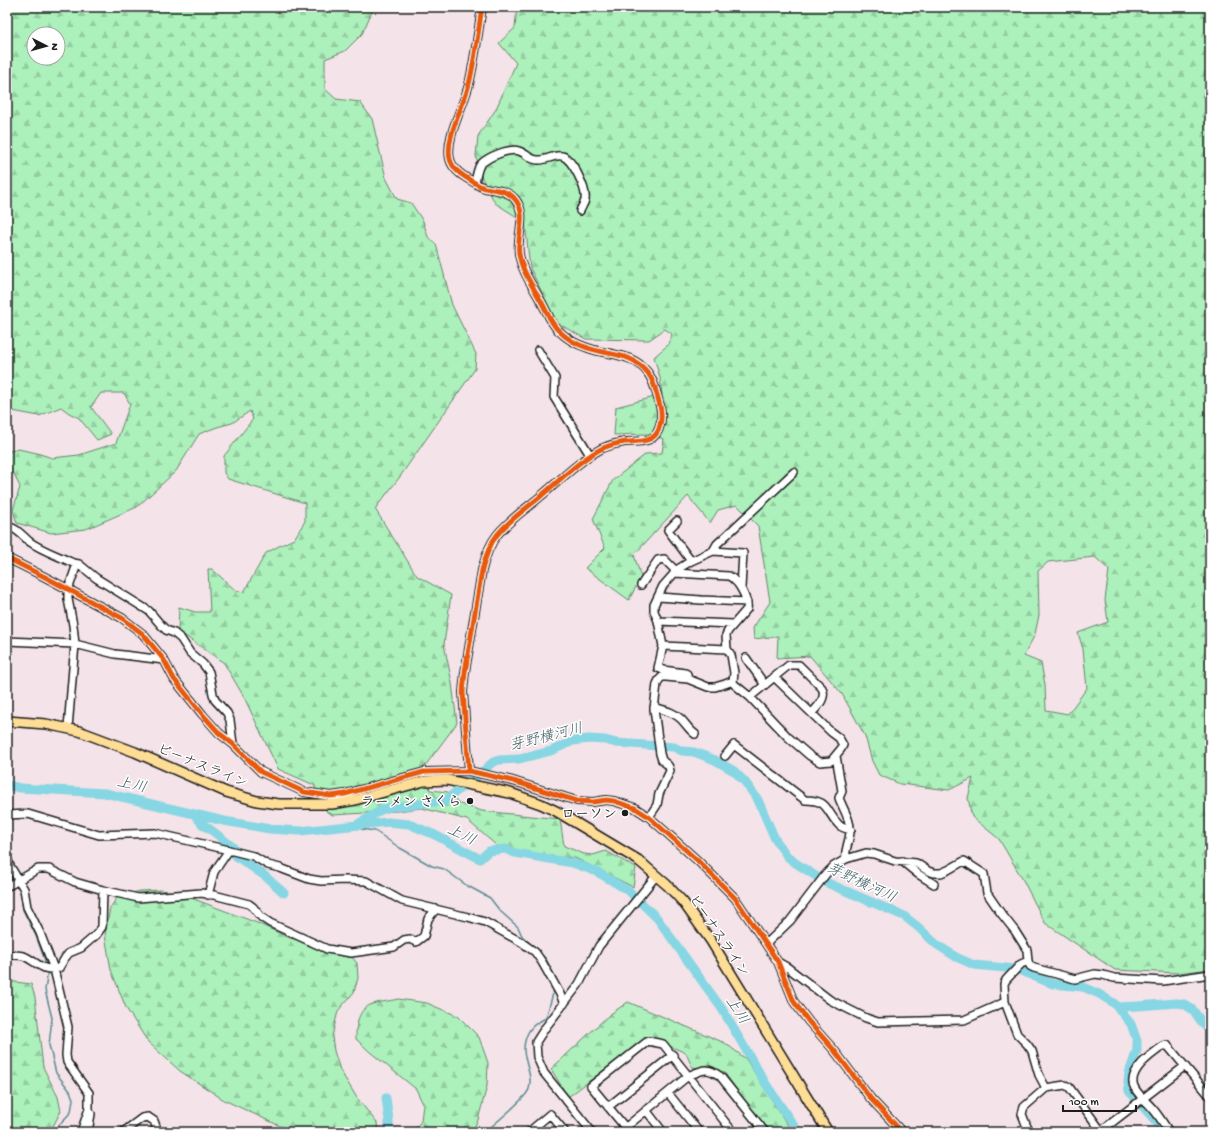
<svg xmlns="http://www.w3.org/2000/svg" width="1217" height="1139" font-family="'Gochi Hand','Klee One',sans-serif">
	<defs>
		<pattern id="forest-firs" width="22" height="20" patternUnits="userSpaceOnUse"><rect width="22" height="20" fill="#acf0bb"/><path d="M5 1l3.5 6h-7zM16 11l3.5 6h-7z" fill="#93cda0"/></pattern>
	</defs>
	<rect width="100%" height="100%" fill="#f4e3e8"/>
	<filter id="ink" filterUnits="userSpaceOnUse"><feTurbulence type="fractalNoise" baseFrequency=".025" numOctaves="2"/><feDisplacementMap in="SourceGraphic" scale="8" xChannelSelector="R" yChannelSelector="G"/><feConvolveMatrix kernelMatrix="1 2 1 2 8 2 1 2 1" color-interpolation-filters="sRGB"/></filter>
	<g filter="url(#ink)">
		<path fill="url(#forest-firs)" stroke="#64866c" fill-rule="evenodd" d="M7,7H374L362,34L345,51L325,59V89L336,99L360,102L372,119L386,178L397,199L411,203L423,221L428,237L436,244L452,305L476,354L475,369L399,478L375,509L417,576L451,595L444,644L452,683L457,723L425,766L430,790L448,792L460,804L482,811L560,819L564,846L584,854L593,855L606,851L636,868L633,887L575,858L535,856L497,846L467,820L422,808L397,811L333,815L327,812L314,785L278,769L244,697L224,663L178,631L179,607L195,612H210L208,569H212L235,590L244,592L266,553L279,546L294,539L305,521V503L228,479L224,473V456L253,419L250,411L232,423L217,427L199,434L176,471L137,507L86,529L51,533L17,523L13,510L20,487L14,474L7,470V452L18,449L37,453L52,458L79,455L116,443L130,404L124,393H101L91,407L111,434L97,440L79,418L69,413L61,407L39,416L7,410ZM34,34H58V58H34Z
			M517,7H1210V969L1178,973L1115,970L1045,923L1023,880L999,839L972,817L968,798L973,778L949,790L900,784L879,775L872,761L865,736L842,694L810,656L777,658L778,636L754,639L753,628L770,602L758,526L737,505L718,510L710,523L688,496L634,555L641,577L629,600L585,568L605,548L593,519L613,480L646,454L662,453L664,439L648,434L614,435L616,407L662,395L660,378L654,357L669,344L672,334L665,329L649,340L586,339L557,323L530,268L525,222L495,203L482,178L476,156L478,136L496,109L516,63L499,43L515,28ZM1095,557L1109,570L1105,600L1108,622L1078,633L1083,649L1087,688L1068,714L1046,710L1045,685L1041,663L1024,656L1035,634L1039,615L1038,571L1048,562Z
			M161,890L178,893L257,923L290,938L316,944L350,955L357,963L358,978L354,992L338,1011L332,1036L334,1051L340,1070L357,1098L377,1123L378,1132H303L280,1126L224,1100L180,1071L148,1042L126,1008L111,970L105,935L110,908L118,896L141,891Z
			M7,981L31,984L35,997L43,1067L58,1097L61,1111L50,1132H14L7,1125Z
			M398,999L427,1003L436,1007L458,1016L479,1037L488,1063L487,1086L478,1120L472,1132H413L421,1121L423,1104L416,1089L370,1052L356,1039C356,1027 357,1011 370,1005C376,1002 391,1001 398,999Z
			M628,1002L725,1043L746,1059L792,1132H767L724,1072L692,1067L686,1053L648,1037L568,1097L551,1069L609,1015Z"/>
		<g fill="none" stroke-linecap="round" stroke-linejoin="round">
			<path stroke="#5c8c93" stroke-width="1.5" d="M356,825L361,829L375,831L400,848L432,866L444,869L466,885L490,898L500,911L518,927L522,936L533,946
				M9,870L14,881
				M16,884L22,893
				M22,900L23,910L36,936L47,966
				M540,953L546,959L556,978
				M48,971L45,990L52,1018L49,1045L56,1073L70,1091L73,1099L71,1112L57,1127L56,1132
				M485,1132C495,1123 526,1099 529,1089C532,1078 528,1071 526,1061C522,1050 524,1035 533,1026C536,1023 542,1020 546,1018L554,990"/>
			<path stroke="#87d6e3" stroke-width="9" d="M7,785L20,788L105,793L224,821L270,829L300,831L388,822L409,824L435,835L480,859L489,851L505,849L515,853L561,861L573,863L597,872L629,891L657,918L722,1009L766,1084L798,1132
				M194,814L203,825L210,829L233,847L236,856L265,876L284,893
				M356,825L381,810L391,807L445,801L469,781L474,779L493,762L499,760L519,759L551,751L573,741L589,739L605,740L616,743L674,747L682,751L694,752L715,760L734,771L745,782L758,800L775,839L787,856L794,862L825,882L904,916L918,927L936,944L956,957L974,965L1016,969L1053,984L1083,987L1099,994L1115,1004L1131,1024L1137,1041V1050L1129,1073L1128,1083L1129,1091L1160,1126L1163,1132
				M1118,1007L1138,1006L1177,1003L1184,1004L1193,1010L1203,1024L1210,1030
				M386,1098L389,1120V1132"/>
			<defs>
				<path id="minor" d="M475,183C476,178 477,170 480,165C487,157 509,148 519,151C526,153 530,160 538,160C546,161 554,154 562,156C572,158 587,189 585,200C584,204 581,208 580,211
					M538,350L555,378L554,397L590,455
					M677,521L668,530L691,561
					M7,527C16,526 23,537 30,542C43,551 59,556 73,563L79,564L96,578L149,611L161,625L166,630L174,633L181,639L190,653L203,664L209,672L213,694L215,700L227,713L230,720L233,744
					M713,551L743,553L741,588
					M7,558L45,577L122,618L143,634L164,660L174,679L203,715L219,733L233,744L261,772L304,792L331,796L345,794L424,772L469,771L513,781L577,801L593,802L606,800L614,801L635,808L649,817L698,861L735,898L778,962L794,1002L809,1022L834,1050L871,1099L902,1132
					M641,585L658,560L664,559L676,571
					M659,597L701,600L747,602
					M658,621L733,624
					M7,641L75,644L115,654L164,660
					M663,646L727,649
					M746,658L765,685
					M688,679L687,674L685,673L663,670L658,668L663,646L658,621L654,611V605L663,586L678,569L691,561L713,551L717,544L794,472
					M733,681L734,684L750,697L788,737L810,756L820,762L831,761L841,749L843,745L839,738L831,732L774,677
					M750,697L789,665H799L822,688C827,698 818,706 812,713
					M654,707C664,710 674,712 681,719C686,724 689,730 695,734
					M68,728L75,644L73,625L68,599V590L77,564
					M725,756L734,745L805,800C830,800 825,811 839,825C842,828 847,829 851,830
					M836,756L842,791L839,798C843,809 851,820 850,831C850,841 844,850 846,859
					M469,771L463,692L465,672L482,570C485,558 489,545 497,535C509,520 527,508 541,496C559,481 582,458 603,448C610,445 618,443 625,442C640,441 656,444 660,425C663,415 660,405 657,395C655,387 653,380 648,373C632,352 610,356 588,348C578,345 566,338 558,330C551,323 547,312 542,303C534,288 522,272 519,254C516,235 529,214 514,198C507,190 495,190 485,188C481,187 478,185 475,183C465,177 453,171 450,159C445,137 464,106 469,84C475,59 478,33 482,7
					M7,815L28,814L99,835L155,833L229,850L253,856L268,865L280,868L309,879L321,881L345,880L366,881L402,901L468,917L485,922L521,942L535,952L542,962L560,994L564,1004
					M649,817L657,805L659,794L670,771C669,763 666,765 662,760C661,758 661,756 660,754L654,709L657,684L659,680L662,677H666L688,679L708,687H715L725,684L733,681L734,673L731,655L727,649L726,635L728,631L747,609C749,602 740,584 734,580C733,578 730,577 729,576L674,573
					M7,858L10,866L24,889L27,907L40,933L54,969L68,1027L66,1055L67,1062L89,1093V1109L81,1132
					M902,861L918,874L934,884
					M7,886L12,884L38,869H49L75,882L103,890L138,898L201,893L214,895L249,904L253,907L261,917L270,923L327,949L351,953L394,947L404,940L410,939L416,942L424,936L428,919L436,909
					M208,895L214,872L229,850
					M766,944L790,921L826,874L834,866L846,859L866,853L874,854L895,861L916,863L928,871L934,873H941L948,870L964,861L984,874L987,893L1000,912L1015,931L1027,950L1028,961L1030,966L1034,968L1075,979L1095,974L1103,975L1114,978L1163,981L1210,974
					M7,955C13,955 21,954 26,957C39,964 43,972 59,968L65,958L69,953L81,948L96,935L102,927L103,890
					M1028,961L1021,964L1006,980L1004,984L1005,1002L1017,1034L1027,1044L1032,1051L1039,1075L1046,1088
					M778,962L787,967L830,1000L866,1018L878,1022L964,1020L1005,1002
					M668,1093L699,1132
					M608,1107L673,1055
					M646,1110L663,1132
					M1101,1131L1185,1066
					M88,1132L91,1114
					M123,1132L142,1118L148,1117L154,1121L158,1132
					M529,1132L550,1114L565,1132
					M592,1132L544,1073L537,1057L536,1042L545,1028L579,984L599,946L656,876
					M620,1132L688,1076C703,1070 706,1066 720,1076L765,1132
					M629,1132L591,1086L648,1041L663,1044L733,1132
					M1029,1132L1022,1114L1024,1107L1046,1088L1065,1085L1069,1087L1102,1132
					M1169,1132C1164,1124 1159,1116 1153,1109C1139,1093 1122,1085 1142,1063C1148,1057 1156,1051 1163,1046L1167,1045L1210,1096"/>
				<path id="major" d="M7,721L46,724L79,731L135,752L226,792L257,801L279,804H332L355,800L424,781L447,780L510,793L541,804L556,811L638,860L667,885L683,902L711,941L828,1132"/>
			</defs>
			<use href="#minor" stroke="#1c1c1c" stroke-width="10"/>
			<use href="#major" stroke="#1c1c1c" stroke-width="12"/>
			<use href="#minor" stroke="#fff" stroke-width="7"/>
			<use href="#major" stroke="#fedd96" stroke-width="9"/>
			<defs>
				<path id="cycleway" d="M7,558L45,577L122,618L143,634L164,660L174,679L203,715L219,733L233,744L261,772L304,792L331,796L345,794L424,772L469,771L513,781L577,801L593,802L606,800L614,801L635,808L649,817L698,861L735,898L778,962L794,1002L809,1022L834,1050L871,1099L902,1132
					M469,771L463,692L465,672L482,570C485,558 489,545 497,535C509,520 527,508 541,496C559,481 582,458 603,448C610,445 618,443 625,442C640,441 656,444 660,425C663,415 660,405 657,395C655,387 653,380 648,373C632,352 610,356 588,348C578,345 566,338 558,330C551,323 547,312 542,303C534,288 522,272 519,254C516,235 529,214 514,198C507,190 495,190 485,188C481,187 478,185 475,183C465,177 453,171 450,159C445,137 464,106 469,84C475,59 478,33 482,7"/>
			</defs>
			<use href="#cycleway" stroke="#fff" stroke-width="8"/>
			<use href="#cycleway" stroke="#e8590c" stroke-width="5"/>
		</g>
	</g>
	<g fill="#1c1c1c" stroke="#fff" stroke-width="1.5">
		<circle cx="470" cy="801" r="4"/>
		<circle cx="625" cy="813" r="4"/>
	</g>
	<g text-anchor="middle" stroke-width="3" stroke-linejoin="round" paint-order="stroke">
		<g font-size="14" fill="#1c1c1c" stroke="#fff">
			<text transform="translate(203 765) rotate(22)" y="5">ビーナスライン</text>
			<text transform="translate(720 935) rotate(56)" y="5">ビーナスライン</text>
		</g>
		<g font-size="14" font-weight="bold" fill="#1c1c1c" stroke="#fff" text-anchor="end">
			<text x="462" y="806">ラーメン さくら</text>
			<text x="617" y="818">ローソン</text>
		</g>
		<g font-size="15" font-style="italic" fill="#415d62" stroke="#fff">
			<text transform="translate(546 736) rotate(-14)" y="5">芽野横河川</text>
			<text transform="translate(132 784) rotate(13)" y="5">上川</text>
			<text transform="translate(462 834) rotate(26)" y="5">上川</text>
			<text transform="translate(862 882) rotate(25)" y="5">芽野横河川</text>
			<text transform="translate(738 1010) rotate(57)" y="5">上川</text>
		</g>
	</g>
	<rect width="1217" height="1139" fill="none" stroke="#fff" stroke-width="24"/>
	<rect x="12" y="12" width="1193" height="1115" fill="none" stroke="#1c1c1c" stroke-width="1.5" filter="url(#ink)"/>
	<g transform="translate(46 46) rotate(96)"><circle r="19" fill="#ffffff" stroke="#a4a4a4"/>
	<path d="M0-3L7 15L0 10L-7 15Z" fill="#1c1c1c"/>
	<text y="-6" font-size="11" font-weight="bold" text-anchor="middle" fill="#1c1c1c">N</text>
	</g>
	<path d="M1063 1105v6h73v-6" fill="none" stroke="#1c1c1c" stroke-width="2"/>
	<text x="1069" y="1105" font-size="12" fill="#1c1c1c" stroke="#ffffff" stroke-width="3" paint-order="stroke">100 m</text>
</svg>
